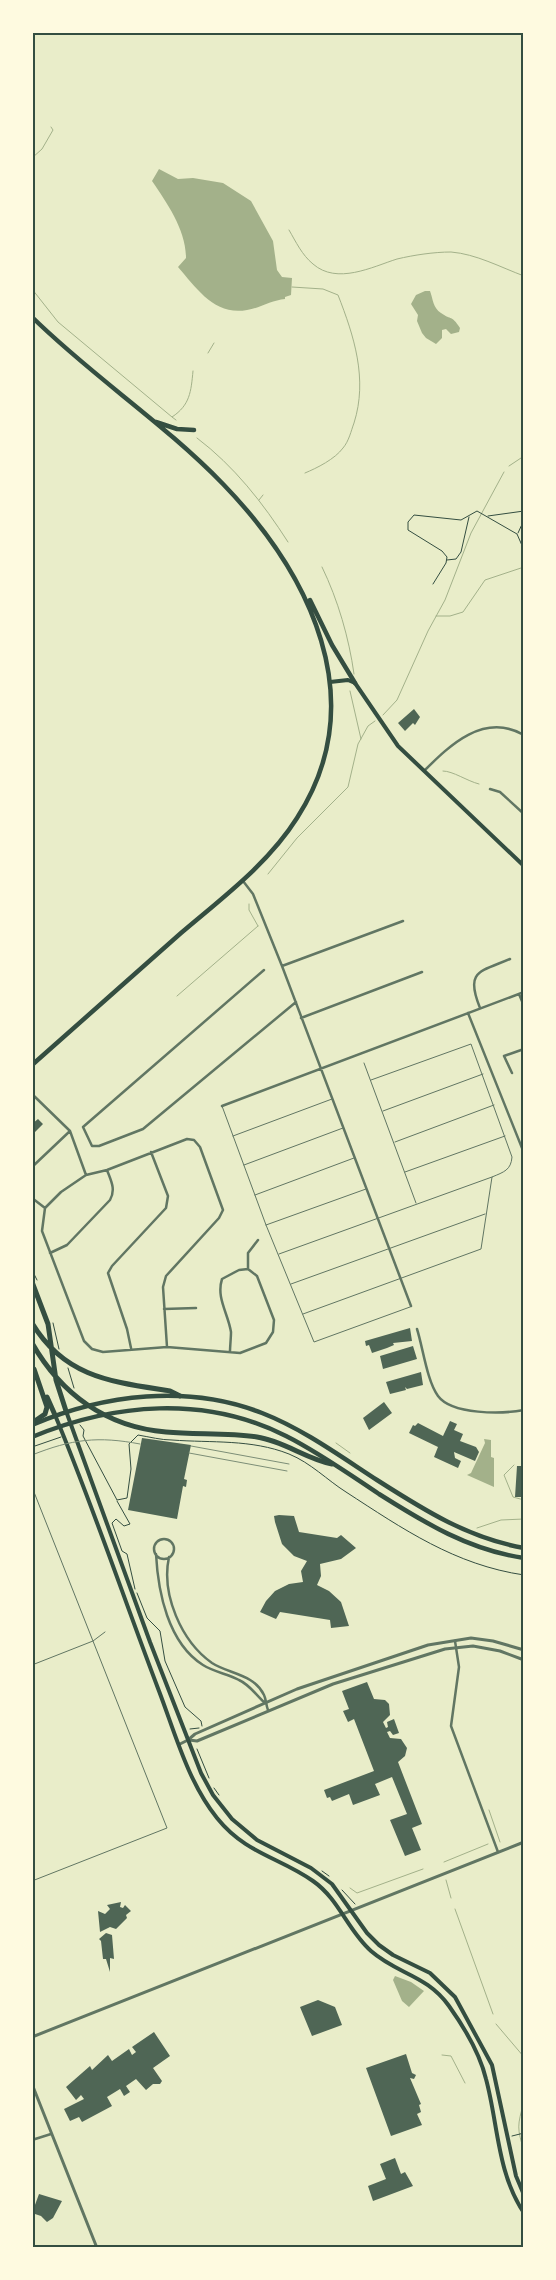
<svg xmlns="http://www.w3.org/2000/svg" width="556" height="2280" font-family="'Fira Sans',sans-serif">
	<rect width="100%" height="100%" fill="#e9edc9"/>
	<path fill="#a3b18a" d="M159,169L178,179L193,178L223,183L251,201L273,241L277,270L282,277L292,278L291,295L285,297V299C272,300 260,308 247,310C215,316 197,289 178,267L186,258C186,230 167,203 152,181Z
		M425,291H430C433,299 433,308 441,313C452,321 451,314 460,328L459,332L451,334L446,329L442,330V338L436,344L426,338L422,333L417,321L418,315L411,304L416,295Z
		M484,1439L491,1440V1457L494,1458V1487L467,1475L471,1473L485,1443Z
		M395,1976L411,1982L424,1991L409,2007L402,2001L393,1980Z"/>
	<g fill="none" stroke-linecap="round" stroke-linejoin="round">
		<path stroke="#a3b18a" stroke-width="1" d="M32,158L42,149L53,130L51,127
			M289,230C296,242 302,255 313,264C337,285 372,267 397,259C414,255 434,252 451,252C476,254 500,267 524,276
			M292,287L323,289L338,295C354,336 368,379 354,423C351,431 349,441 343,448C335,459 317,468 305,473
			M32,289L58,322L172,417
			M208,353L214,343
			M176,420L172,417C190,405 191,392 193,371
			M197,438C234,466 263,503 288,542
			M509,466L524,456
			M259,500L263,495
			M322,567C338,600 349,638 354,674
			M436,616H450L463,612L485,580L524,567
			M350,691L361,739
			M383,715L397,700L428,631L445,600L471,533L504,472
			M443,771C453,771 467,781 479,784
			M268,874L297,838L348,787L358,744L368,726L375,721
			M249,904V910L258,926
			M177,996L258,926
			M336,1443L350,1453
			M514,1465L504,1475L513,1497L524,1500
			M477,1528L501,1520L524,1519
			M489,1810L500,1842
			M444,1862L488,1844
			M446,1880L451,1898
			M350,1888L357,1893L423,1869
			M455,1909L493,2014
			M496,2024L524,2057
			M442,2055L451,2056L465,2083
			M524,2102C517,2126 517,2128 524,2151
			M220,2248L222,2246"/>
	</g>
	<path fill="#4f6655" d="M414,709L420,717L415,725L413,723L405,731L398,723Z
		M38,1119L43,1124L34,1133L32,1124Z
		M410,1328L412,1341L393,1343L394,1345L387,1348L372,1353L369,1345L366,1346L365,1341Z
		M413,1346L417,1359L383,1369L380,1356Z
		M421,1372L423,1385L407,1389L405,1387L406,1390L390,1394L386,1382Z
		M384,1402L392,1413L369,1430L363,1418Z
		M450,1421L457,1424L454,1430L463,1434L460,1441L476,1447L479,1452L475,1461L454,1452L455,1458L461,1461L458,1468L434,1457L438,1447L409,1433L413,1425L415,1426L418,1423L443,1436Z
		M142,1438L191,1445L184,1479L187,1480L186,1487L183,1486L177,1519L128,1510Z
		M517,1466H524V1497H515Z
		M279,1515L294,1516L299,1532L337,1538L341,1535L356,1548L341,1559L320,1564L321,1576L317,1585L329,1591L341,1602L349,1626L331,1628L330,1620L280,1612L276,1619L260,1612L266,1601L275,1591L289,1584L303,1582L301,1571L307,1561L294,1556L282,1544L275,1522L274,1516Z
		M367,1682L374,1699L385,1700L389,1704L390,1715L383,1722L386,1728L388,1727L387,1722L394,1719L399,1733L393,1735L390,1731L387,1732L390,1738L401,1739L407,1748L405,1756L398,1762L422,1824L412,1828L421,1850L405,1856L390,1820L407,1814L392,1777L375,1784L380,1795L353,1805L349,1794L332,1801L330,1797L327,1798L324,1790L374,1771L354,1719L348,1722L343,1711L349,1709L342,1691Z
		M121,1902L120,1907L123,1908L125,1905L131,1911L126,1915L127,1918L116,1929L110,1927L100,1932L98,1911L105,1914L110,1909L107,1905Z
		M106,1933L112,1935L114,1959L110,1958V1972L106,1959H103L101,1941L99,1939Z
		M318,2000L335,2007L342,2025L312,2036L300,2007Z
		M154,2032L170,2056L153,2068L162,2081L160,2084H153L146,2090L136,2079L126,2086L130,2092L124,2096L120,2089L107,2097L112,2106L82,2122L79,2117L70,2121L64,2109L84,2099L81,2095L76,2100L66,2087L90,2066L92,2070L108,2055L112,2061L129,2049L132,2055L136,2052L132,2047Z
		M406,2054L412,2073L416,2075L414,2079L410,2078L421,2104L419,2105L421,2112L417,2114L422,2125L391,2136L366,2068Z
		M395,2158L401,2174L405,2172L413,2186L373,2201L368,2186L386,2179L380,2164Z
		M39,2194L62,2201L53,2218L47,2222L41,2216L32,2213Z"/>
	<g fill="none" stroke-linecap="round" stroke-linejoin="round">
		<path stroke="#344e41" stroke-width="1" d="M488,516L524,511
			M518,533L524,520
			M447,560L456,559L461,552L469,517
			M433,584L446,563L447,557L442,551L408,530V522L414,515L461,520L477,511L517,534L524,550
			M32,1270L37,1280
			M53,1323L59,1349
			M68,1368L74,1388
			M80,1425L84,1430L83,1436L117,1500L127,1498L131,1469L129,1444L138,1435C150,1437 161,1440 172,1440C212,1443 251,1439 289,1454C311,1463 327,1480 346,1492C403,1529 455,1565 524,1575
			M32,1447L61,1437
			M117,1501L130,1524L124,1526L116,1519L112,1523L122,1551L127,1554L135,1589
			M137,1593L147,1618L160,1631L165,1661L185,1707L201,1721L202,1726
			M190,1729L199,1728
			M197,1749L209,1778
			M214,1788L219,1795
			M322,1871L329,1876
			M342,1890L355,1904
			M512,2136L524,2133"/>
		<path stroke="#617663" stroke-width="1" d="M364,1063L416,1203
			M222,1106L266,1225L314,1342L410,1307
			M383,1111L483,1074
			M233,1136L332,1099
			M395,1142L494,1105
			M244,1165L343,1128
			M405,1172L505,1136
			M255,1195L354,1158
			M266,1225L366,1189
			M279,1254L492,1177
			M291,1284L485,1214
			M303,1314L481,1249L492,1177C504,1172 511,1170 512,1157L471,1044L371,1080
			M32,1487L167,1828L32,1881
			M32,1665L93,1641L105,1632"/>
		<path stroke="#617663" stroke-width="2.5" d="M424,771C450,745 484,712 524,735
			M490,789L500,792L524,814
			M243,881L253,894L282,966L411,1306
			M282,966L403,921
			M264,970L83,1127L92,1146H99L143,1129L296,1002
			M519,994L524,1006
			M480,1008C465,971 479,972 510,959
			M468,1013L524,1153
			M301,1018L422,972
			M512,1073L504,1056L524,1049
			M32,1094L70,1131L86,1175
			M222,1106L524,992
			M32,1167L70,1131
			M32,1198L45,1208
			M50,1253L67,1245L110,1200C116,1189 111,1181 107,1170
			M248,1269V1253L258,1240
			M164,1309L196,1308
			M417,1329C423,1348 427,1381 438,1396C452,1415 502,1414 524,1410
			M167,1347L163,1287L166,1276L219,1218L223,1210L200,1147L194,1140L187,1139L107,1170L86,1175L61,1192L45,1208L42,1231L84,1341L92,1349L103,1352L167,1347L240,1353L266,1343L273,1332L274,1320L257,1276L248,1269L239,1270L222,1279C216,1298 228,1313 231,1332C231,1338 230,1346 230,1352
			M131,1348L127,1329L108,1273L112,1266L166,1208L168,1196L151,1152
			M154 1549a10 10 0 1 1 20 0a10 10 0 1 1-20 0Z
			M156,1554C158,1592 168,1643 203,1665C214,1672 228,1674 239,1680C250,1685 256,1695 265,1703
			M169,1557C161,1594 181,1641 212,1663C229,1674 254,1674 264,1695C266,1699 266,1705 268,1710
			M455,1641L459,1667L451,1726L498,1852
			M32,2140L51,2134"/>
		<path stroke="#617663" stroke-width="3" d="M189,1740L197,1741L333,1684L445,1649L473,1646L500,1651L524,1660
			M180,1744L188,1740L195,1734L297,1689L428,1645L471,1638L493,1641L524,1650
			M32,2037L524,1842
			M32,2084L97,2248"/>
		<path stroke="#344e41" stroke-width="4" d="M330,682L348,680L355,683L398,746L524,866
			M66,1411L150,1642L201,1773L213,1795L232,1819L257,1840L311,1868L332,1884L367,1933L379,1945L393,1955L430,1973L455,1997L492,2065L516,2176L524,2195
			M55,1415C93,1506 124,1599 159,1691C175,1733 188,1782 217,1818C246,1854 279,1857 313,1881C339,1899 348,1931 371,1951C397,1974 427,1975 449,2006C464,2027 480,2054 486,2079C498,2123 497,2173 524,2213"/>
		<path stroke="#344e41" stroke-width="4.5" d="M32,317C93,377 164,423 223,484C310,574 373,700 297,818C268,864 222,898 181,933C131,977 82,1021 32,1065
			M156,422L177,429L194,430
			M310,600L332,645L355,683"/>
		<path stroke="#344e41" stroke-width="4.5" d="M32,1425C104,1394 188,1384 262,1413C303,1429 340,1456 377,1480C424,1510 468,1538 524,1548
			M32,1437C114,1403 205,1395 286,1436C318,1452 349,1474 379,1494C425,1523 469,1550 524,1558"/>
		<path stroke="#344e41" stroke-width="5" d="M32,1282L48,1324L56,1380L66,1411
			M32,1323C65,1378 113,1382 170,1391L180,1396
			M32,1343C61,1394 106,1427 166,1432C196,1435 227,1432 257,1437C284,1441 306,1459 332,1464
			M47,1397L55,1415
			M32,1423L45,1414L47,1407L34,1369"/>
		<path stroke="#7c8e77" stroke-width="1" d="M191,1446L289,1464
			M189,1453L287,1471
			M32,1455C72,1439 98,1436 140,1444"/>
	</g>
	<rect width="556" height="2280" fill="none" stroke="#fefae0" stroke-width="68"/>
	<rect x="34" y="34" width="488" height="2212" fill="none" stroke="#344e41" stroke-width="2"/>
</svg>
